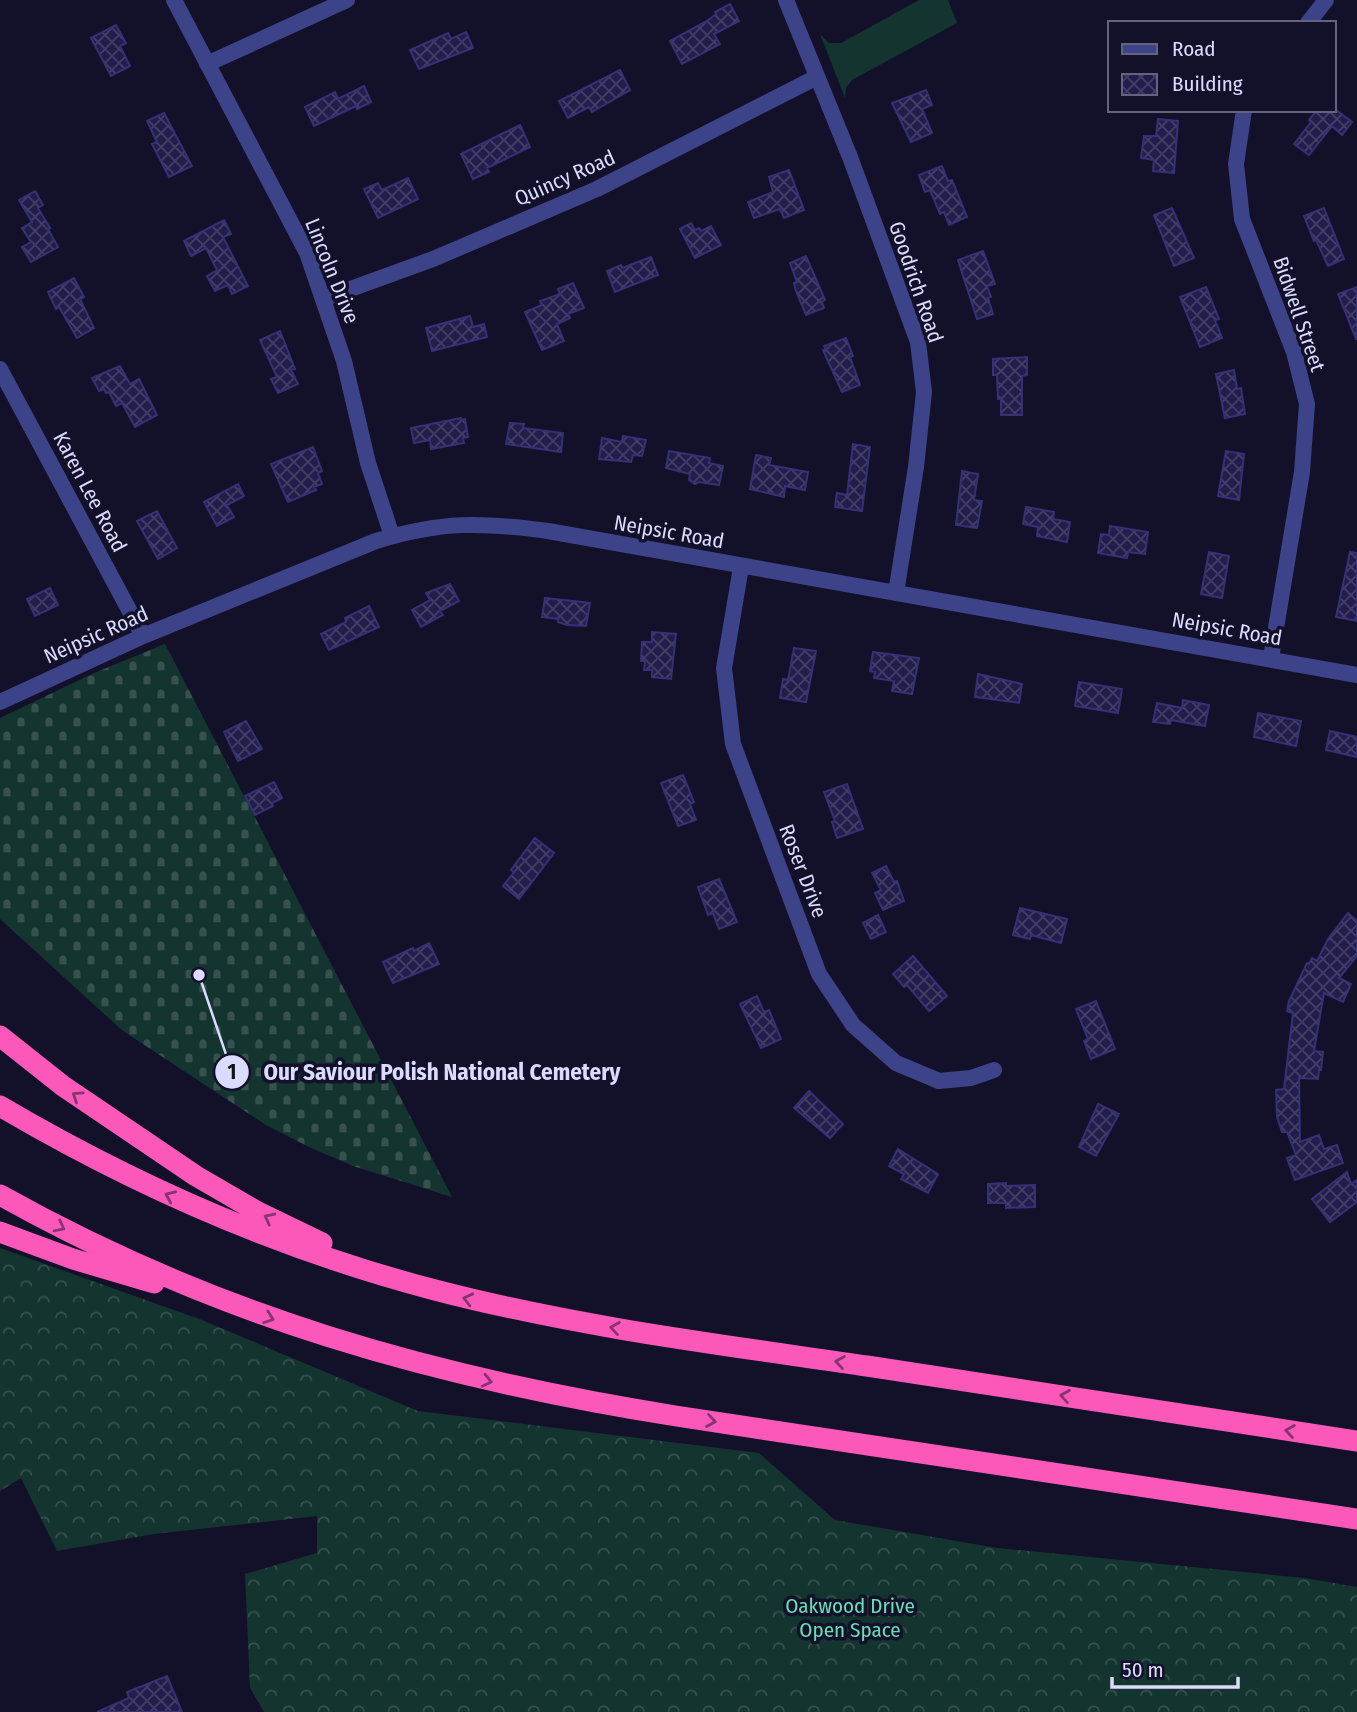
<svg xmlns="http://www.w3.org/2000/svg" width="1357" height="1712" font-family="'Fira Sans Condensed',sans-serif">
	<defs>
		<pattern id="forest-crowns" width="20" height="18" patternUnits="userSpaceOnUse" patternTransform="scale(1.75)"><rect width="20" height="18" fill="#14342f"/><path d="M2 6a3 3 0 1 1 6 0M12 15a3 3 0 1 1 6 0" fill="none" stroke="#36514e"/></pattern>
		<pattern id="cemetery-stones" width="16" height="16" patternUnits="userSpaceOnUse" patternTransform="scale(1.75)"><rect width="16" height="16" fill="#14342f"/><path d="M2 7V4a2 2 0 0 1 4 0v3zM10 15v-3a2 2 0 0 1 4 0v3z" fill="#36514e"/></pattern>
		<pattern id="building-cross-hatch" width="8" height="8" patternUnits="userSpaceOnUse" patternTransform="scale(1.75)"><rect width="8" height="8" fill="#221e4b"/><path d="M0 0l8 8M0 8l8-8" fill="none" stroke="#423e66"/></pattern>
	</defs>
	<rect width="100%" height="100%" fill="#13112a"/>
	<path fill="#14342f" d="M919,0H948L957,23L852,80L846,88L845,98L820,34L829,43H841Z"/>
	<path fill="url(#forest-crowns)" d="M0,1248L202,1320L418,1411L759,1453L835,1520L997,1548L1304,1578L1357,1587V1712H264L250,1688L245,1574L317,1553V1516L154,1534L57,1551L21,1478L0,1491Z"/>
	<path fill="url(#cemetery-stones)" d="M165,644L452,1197L353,1166L309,1147L266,1125L123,1031L0,919V718L94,673Z"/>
	<path fill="url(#building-cross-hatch)" stroke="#363076" stroke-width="2" d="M730,4L739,21L714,34L720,44L682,64L670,41L707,21L716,14L715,12Z
		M116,25L126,43L120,46L130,66L111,76L91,38Z
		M466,32L473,48L419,69L410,50L448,33L451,39Z
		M620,70L630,90L592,112L589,107L568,118L559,101Z
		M364,86L371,102L357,109L356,106L314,126L305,107L335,92L338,99Z
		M926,90L932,105L922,109L932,133L911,142L892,103Z
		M1317,110H1336L1352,122L1342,135L1332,126L1309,155L1294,144L1311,122L1309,120Z
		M164,113L192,166L169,177L152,144L157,142L147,121Z
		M1158,119L1178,121L1174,173L1153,171L1154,160L1141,158L1144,136H1156Z
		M520,125L530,147L487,168L489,172L473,179L461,154Z
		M942,166L948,181L952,180L967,217L949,225L944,212L940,214L930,190L925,192L919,175Z
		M789,170L804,210L784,218L780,209L754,218L748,202L773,192L769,177Z
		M408,178L418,199L378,218L364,189L378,183L382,190Z
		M35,191L43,205L38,208L50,228L48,229L58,247L31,262L22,247L31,242L22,228L32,222L19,200Z
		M1172,208L1194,258L1174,266L1154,215Z
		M1324,208L1344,259L1328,266L1316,240L1314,241L1304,216Z
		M224,220L231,234L223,237L248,286L232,294L228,285L215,291L207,276L217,270L206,248L191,256L184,241Z
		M691,223L695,230L699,228L701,231L711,226L721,245L695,258L680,229Z
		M983,251L995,284L987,286L991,297L988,298L993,314L977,319L958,260Z
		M806,256L825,300L822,302L824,308L806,315L796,291L794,283L797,282L790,263Z
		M651,257L658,275L615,292L607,271L621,265L622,268Z
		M74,278L84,297L80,299L94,328L77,338L59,307L56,309L48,292Z
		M573,283L584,308L568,314L570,318L557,324L564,341L542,350L525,312L542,305L540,301L560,294L558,289Z
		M1206,287L1219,319L1215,320L1222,338L1200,347L1180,297Z
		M1357,287V339H1356L1338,294Z
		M470,316L473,327L484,324L487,337L432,351L426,328Z
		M280,331L295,369L291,370L298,384L278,393L271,379L277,377L260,340Z
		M846,338L853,356L850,357L860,385L842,392L823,350L826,349L824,346Z
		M1027,357V375L1022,376V415H1001V399H998L997,375H993V359Z
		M120,366L130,384L139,379L157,415L135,427L122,403L116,406L109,392L106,393L104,389L99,391L92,378Z
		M1234,370L1237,389L1241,388L1245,414L1225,418L1216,374Z
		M461,418V420L465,419L468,437L463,438L464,443L431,449L430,440L414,443L411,428Z
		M510,423L524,424L523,428L563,433L561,452L506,444Z
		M623,436L646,440L642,456L633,455L631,462L599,459L602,438L622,442Z
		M853,444L870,447L862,511L835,507L837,493L847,495Z
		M313,447L322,471L318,473L322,484L314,487L316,490L288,502L271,464Z
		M669,451L710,458L709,463L723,466L719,485L699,482L695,484L689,480L690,474L666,468Z
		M1226,451L1244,454L1239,500L1218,496Z
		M756,455L771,458L769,465L808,472L805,490L785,486L784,497L750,489Z
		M962,471L978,474L974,500L982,501L977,528L956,525Z
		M238,484L244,496L227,505L234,517L217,526L204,502Z
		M1026,507L1054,512L1053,519L1070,522L1067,542L1037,536L1038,527L1023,524Z
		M157,511L177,548L158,559L137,521Z
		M1110,526L1148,532L1145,554L1128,552L1127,558L1098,553L1101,534L1109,535Z
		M1209,552L1229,556L1222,598L1201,594Z
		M1350,552L1357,553V621L1336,617Z
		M450,584L459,601L440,611L443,615L421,627L412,610L430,600L426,593Z
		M50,588L58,605L35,616L27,599Z
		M545,598L590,603L586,626L567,625L558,622V619L542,617Z
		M369,606L379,627L329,650L321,634L346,622L345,618Z
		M652,632L676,634L671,679L652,677V670H644L645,661H641L642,642H652Z
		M794,648L816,651L806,702L780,698L783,679L788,680Z
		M873,652L919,658L912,694L892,691L894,681L874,678L875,672L870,671Z
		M978,674L1022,684L1019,703L975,697Z
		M1079,682L1122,689L1118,713L1075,706Z
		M1183,700L1209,705L1205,726L1171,720L1170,724L1153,722L1157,703L1182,708Z
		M1258,713L1301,721L1296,746L1254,737Z
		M246,721L262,749L238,761L224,732Z
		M1330,731L1357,737V757L1326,750Z
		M683,775L694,802L690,804L696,820L678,826L661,783Z
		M274,782L282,798L272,803L273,806L255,815L245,796Z
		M847,784L863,829L837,838L832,822L835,821L824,792Z
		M535,838L554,853L519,899L503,886L514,872L511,870Z
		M886,866L894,882L897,881L904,901L883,910L875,893L881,890L872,873Z
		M719,879L737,922L719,929L713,913L708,915L698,887Z
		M1020,908L1067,919L1061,943L1031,935L1030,939L1013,935Z
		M1348,913L1357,921V956L1339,978L1351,984L1343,1002L1324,993L1314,1051L1323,1052L1321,1070H1319L1318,1079L1299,1078L1300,1142L1319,1135L1324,1149L1337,1145L1343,1163L1295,1180L1287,1158L1296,1155L1287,1132H1282L1277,1117L1276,1090L1284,1089L1293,1013L1287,1011L1289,1001L1307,963L1309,964L1312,958L1317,961L1328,939Z
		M878,915L886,932L871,939L863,923Z
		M429,943L439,964L393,983L383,962L413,948L414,951Z
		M913,956L947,996L929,1011L907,985L904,987L893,974Z
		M757,996L764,1012L769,1010L781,1039L761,1048L740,1004Z
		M1096,1001L1115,1049L1091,1059L1084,1041L1088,1039L1076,1009Z
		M809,1091L843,1124L830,1138L794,1108Z
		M1098,1104L1119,1114L1096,1156L1079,1147Z
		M898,1149L938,1174L928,1193L901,1179L904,1174L889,1166Z
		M1347,1172L1351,1184L1357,1180V1202L1330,1222L1312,1199Z
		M1006,1183V1186L1035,1185V1207L1006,1208V1203H988V1184Z
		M167,1676L182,1712H97L129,1698L127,1692Z"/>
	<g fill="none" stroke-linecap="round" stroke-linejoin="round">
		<path stroke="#3d4388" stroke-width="16" d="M174,0L307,253L344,361L368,463L392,536
			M786,0L850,157L918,342L924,392L916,467L896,593
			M1308,23L1326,0
			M207,64L347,0
			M1244,110L1236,164L1242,219L1294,352L1307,404L1302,472L1271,658
			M323,299L433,259L597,189L817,77
			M0,369L143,636
			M741,567L724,668L733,744L819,974L853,1025L896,1063L939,1081L971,1078L994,1070
			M0,702L143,636L376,541C442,521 481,522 548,531L1357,675"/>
		<path stroke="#fc58b9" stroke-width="21" d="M0,1036L63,1086L196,1176L258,1212L322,1243
			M0,1106C136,1186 282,1250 435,1290C577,1327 723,1345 867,1366C1031,1391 1194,1416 1357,1441
			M0,1195C216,1316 432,1377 676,1416L1357,1519
			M0,1232L73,1259L154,1283"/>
	</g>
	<defs><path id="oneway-chevron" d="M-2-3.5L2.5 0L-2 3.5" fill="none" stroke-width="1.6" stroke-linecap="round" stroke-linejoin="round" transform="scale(1.75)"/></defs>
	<g stroke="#883472">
		<use href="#oneway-chevron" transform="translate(77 1096) rotate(-146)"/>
		<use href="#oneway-chevron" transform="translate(170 1196) rotate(-156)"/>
		<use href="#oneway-chevron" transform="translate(269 1218) rotate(-153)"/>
		<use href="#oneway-chevron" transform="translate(60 1227) rotate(27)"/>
		<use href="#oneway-chevron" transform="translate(468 1299) rotate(-166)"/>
		<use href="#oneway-chevron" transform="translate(269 1318) rotate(20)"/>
		<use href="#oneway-chevron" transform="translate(615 1328) rotate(-171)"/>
		<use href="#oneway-chevron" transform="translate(840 1362) rotate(-171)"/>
		<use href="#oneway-chevron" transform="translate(487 1381) rotate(13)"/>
		<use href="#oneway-chevron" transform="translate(1065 1396) rotate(-171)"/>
		<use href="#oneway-chevron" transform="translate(711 1421) rotate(9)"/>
		<use href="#oneway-chevron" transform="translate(1290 1431) rotate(-171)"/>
	</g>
	<g text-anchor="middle" stroke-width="7" stroke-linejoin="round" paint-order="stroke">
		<g font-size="21" fill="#dbdbfe" stroke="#13112a">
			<text transform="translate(565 178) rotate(-24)" y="7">Quincy Road</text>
			<text transform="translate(332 271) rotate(68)" y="7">Lincoln Drive</text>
			<text transform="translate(916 282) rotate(71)" y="7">Goodrich Road</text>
			<text transform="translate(1299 314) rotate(71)" y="7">Bidwell Street</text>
			<text transform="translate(90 492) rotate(62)" y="7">Karen Lee Road</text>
			<text transform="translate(669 532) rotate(10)" y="7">Neipsic Road</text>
			<text transform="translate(1227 629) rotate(10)" y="7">Neipsic Road</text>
			<text transform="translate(96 635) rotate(-24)" y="7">Neipsic Road</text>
			<text transform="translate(803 871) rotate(69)" y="7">Roser Drive</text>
		</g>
		<g font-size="21" fill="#67dfb3" stroke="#13112a">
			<text x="850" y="1613">Oakwood Drive<tspan x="850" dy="24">Open Space</tspan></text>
		</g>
	</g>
	<path fill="none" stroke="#dbdbfe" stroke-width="2.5" d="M199 975L232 1072"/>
	<g fill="#dbdbfe" stroke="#13112a" stroke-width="2.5">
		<circle cx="199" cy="975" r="7"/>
		<circle cx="232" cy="1072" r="18"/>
	</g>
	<g font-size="21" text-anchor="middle" font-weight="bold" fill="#111">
		<text x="232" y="1079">1</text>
	</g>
	<g font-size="23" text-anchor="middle" font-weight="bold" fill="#dbdbfe" stroke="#13112a" stroke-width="7" stroke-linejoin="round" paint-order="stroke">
		<text x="442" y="1080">Our Saviour Polish National Cemetery</text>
	</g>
	<rect x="1108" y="21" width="228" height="91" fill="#13112a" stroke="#63627f" stroke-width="2"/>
	<rect x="1122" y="44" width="35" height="10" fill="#3d4388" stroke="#63627f" stroke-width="2"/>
	<text x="1172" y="56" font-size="21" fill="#dbdbfe">Road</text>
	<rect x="1122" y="74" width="35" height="21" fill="url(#building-cross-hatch)" stroke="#63627f" stroke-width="2"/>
	<text x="1172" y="91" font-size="21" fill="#dbdbfe">Building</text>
	<path d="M1112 1677v10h126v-10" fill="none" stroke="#dbdbfe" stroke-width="3.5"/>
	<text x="1122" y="1677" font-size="21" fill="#dbdbfe" stroke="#13112a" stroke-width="5" paint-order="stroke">50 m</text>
</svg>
